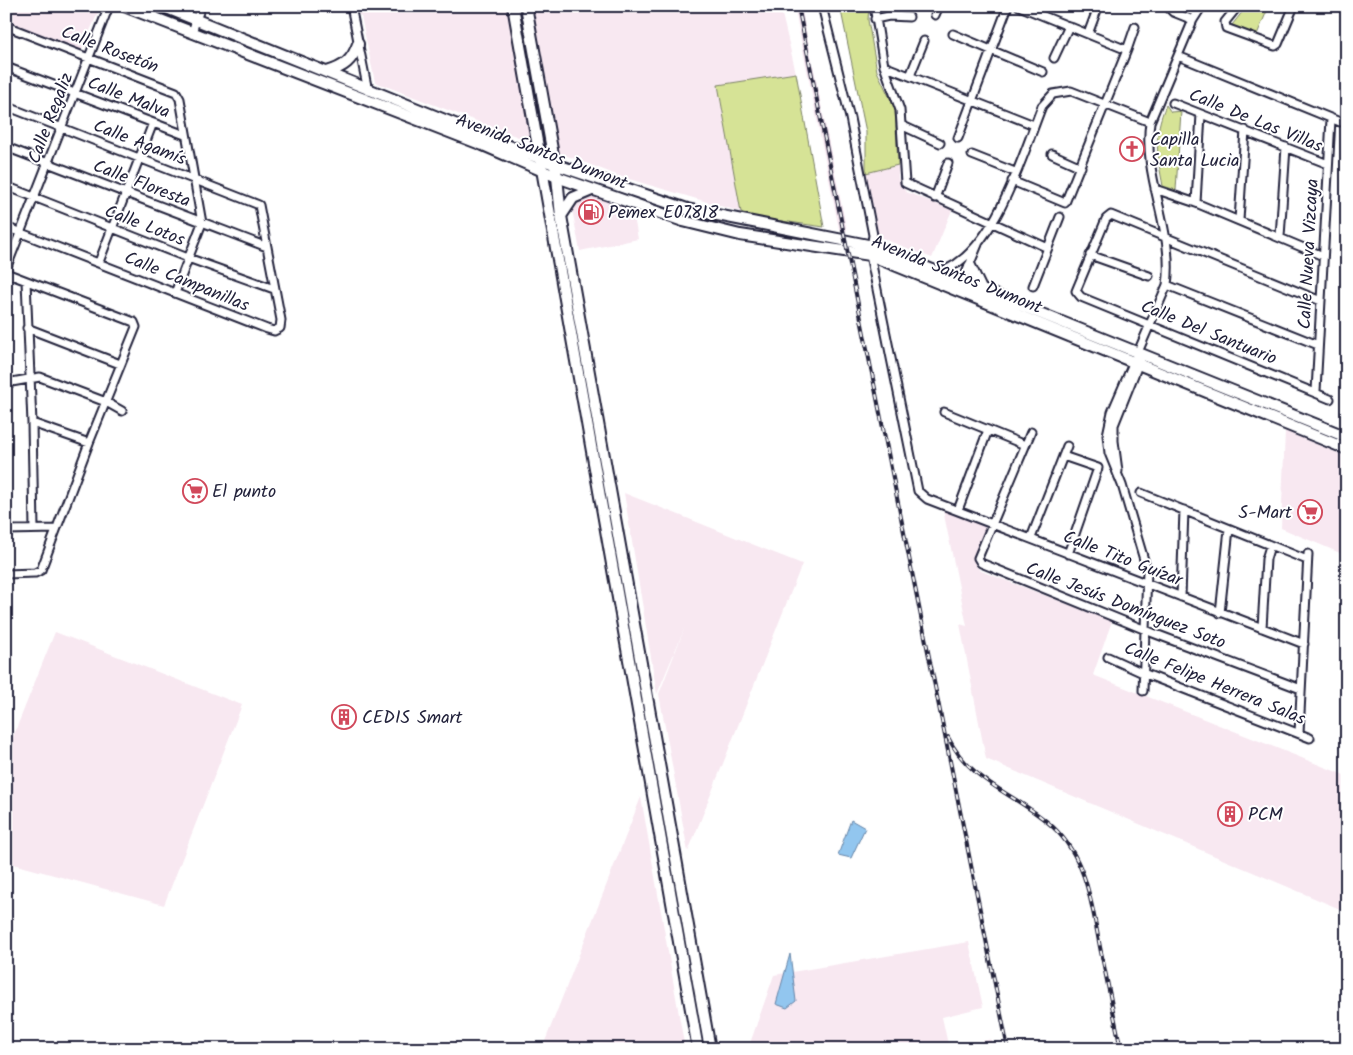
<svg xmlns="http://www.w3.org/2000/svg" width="1353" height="1055" font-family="Kalam,sans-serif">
	<rect width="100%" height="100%" fill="#fff"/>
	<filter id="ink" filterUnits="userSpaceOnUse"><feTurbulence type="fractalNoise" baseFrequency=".02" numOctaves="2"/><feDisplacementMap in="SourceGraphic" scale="10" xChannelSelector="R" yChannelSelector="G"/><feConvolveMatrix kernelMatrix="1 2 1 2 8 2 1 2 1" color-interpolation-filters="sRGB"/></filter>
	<g filter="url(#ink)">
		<path fill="#f8e8f1" d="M6,6H101L81,51L6,20Z
			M342,6H780L796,73L718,86L741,212L622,177L375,82L361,16Z
			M794,6H801L847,231L839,229Z
			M898,165V179L906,192L952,210L932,258L879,237L866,173Z
			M589,195L633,211L638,239L580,251L571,204Z
			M1285,431L1347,457V556L1281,528Z
			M624,493L802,564L688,852L659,694L685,627L657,694Z
			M943,510L985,525V529L975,555V565L981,571L1112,621L1093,675L1347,776V912L986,759L960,624L967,626Z
			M55,632L242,705L164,905L6,862V754Z
			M641,797L685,1049H542Z
			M969,942L983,1007L942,1017L949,1049L991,1039L993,1049H748L774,975Z"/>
		<path fill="#d6e396" stroke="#7c8268" d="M840,6H869L868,20L877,71L895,109L898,165L866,173V132Z
			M1247,6H1269L1256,37L1232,25Z
			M796,73L824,227L754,217L741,212L718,85Z
			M1166,105L1171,112L1181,111L1176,190L1163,186C1157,155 1153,135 1166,105Z"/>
		<path fill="#92c6ef" stroke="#6584a7" d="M851,820L865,828L851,858L838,855Z
			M790,954L796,1001L787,1008L776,1004Z"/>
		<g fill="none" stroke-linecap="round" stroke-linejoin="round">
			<defs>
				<path id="minor" d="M351,6L368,91
					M822,6L850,118L873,235L870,255L918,491L927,499L1304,644
					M874,6L884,66L900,110L905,183L1048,248
					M1019,6L1127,50
					M1167,6L1173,12L1193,20
					M1180,6L1197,13
					M1238,6L1225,22L1226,28L1275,46L1278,44L1294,6
					M935,15L939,6
					M875,19L889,16L909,17
					M6,26L176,92L180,99L202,223L175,293
					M192,32L201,6
					M953,34L1043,72
					M1088,34L1097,10
					M1178,56L1340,122
					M1054,58L1069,26
					M884,66L1034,125
					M6,67L185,135
					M910,76L924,41
					M1173,103L1328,164
					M6,106L259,205L281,320L280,328L274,331L267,329L6,227
					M903,126L940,143
					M958,138L1008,6
					M6,147L267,247
					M1052,154L1081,167
					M972,155L1015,172
					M1012,181L1065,203L1127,50L1135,27
					M6,186L188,258L274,289
					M1155,189L1196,203L1323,256
					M935,198L948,163
					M1196,203L1201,114
					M1239,220L1245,130
					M1280,237L1286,147
					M1090,255L1149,276
					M99,262L153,123
					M6,269L109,6
					M940,272C995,254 1022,156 1042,106L1053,94L1071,91L1150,122
					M6,273L134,322L136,327L89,443L41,570L35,573L6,574
					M26,281L32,423L34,529
					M961,285L979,242
					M1167,285L1318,345
					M1033,286L1060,217
					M1321,301L1111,215L1106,219L1076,291L1081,297L1330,399
					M27,328L120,364
					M6,383L40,377L106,402L122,411
					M1316,391L1331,119
					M944,412L1025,445
					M32,423L89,443
					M1031,432L978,558L981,563L1153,633L1301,689
					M1063,456L1098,468
					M1118,471L1114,441V425L1140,360
					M1141,493L1307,560
					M958,510L988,430
					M6,530L56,529
					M1031,538L1067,446
					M1068,554L1098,468
					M1181,597L1184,510
					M1220,613L1229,529
					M1262,628L1266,559L1270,546
					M1108,657L1143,673L1310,738
					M1143,691L1147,570L1122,485L1109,453L1107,435L1112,412L1167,285C1175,230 1142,177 1150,122L1193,20L1202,6
					M1299,733L1308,554"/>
				<path id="secondary" d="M124,6L483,145L557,177L683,221L740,235L870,255L1347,449
					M162,6L554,164L687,209L873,246L1347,437
					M327,72C344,67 352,61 358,44
					M970,266L981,289"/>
				<path id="primary" d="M513,6L698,1049
					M526,6L557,177L561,216L710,1049
					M561,216L573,198L592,190"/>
			</defs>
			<use href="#minor" stroke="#22223b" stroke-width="11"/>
			<use href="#secondary" stroke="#22223b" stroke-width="14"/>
			<use href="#primary" stroke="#22223b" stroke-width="14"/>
			<use href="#minor" stroke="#fff" stroke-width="7"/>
			<use href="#secondary" stroke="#fff" stroke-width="10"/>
			<use href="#primary" stroke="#fff" stroke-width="10"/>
			<defs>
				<path id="rail" d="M798,6L1008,1049
					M948,737C970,783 1019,795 1053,827C1088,860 1092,908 1101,952C1108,984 1114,1017 1121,1049"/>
			</defs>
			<use href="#rail" stroke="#22223b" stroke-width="4"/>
			<use href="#rail" stroke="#fff" stroke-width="2" stroke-dasharray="5.5" stroke-linecap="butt"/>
		</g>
	</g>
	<defs>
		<symbol id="church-ring" viewBox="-11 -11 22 22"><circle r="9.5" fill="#fff" stroke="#d1495b" stroke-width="1.5"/><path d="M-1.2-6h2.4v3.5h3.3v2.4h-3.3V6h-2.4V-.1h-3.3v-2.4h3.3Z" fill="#d1495b"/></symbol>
		<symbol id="fuel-ring" viewBox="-11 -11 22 22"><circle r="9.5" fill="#fff" stroke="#d1495b" stroke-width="1.5"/><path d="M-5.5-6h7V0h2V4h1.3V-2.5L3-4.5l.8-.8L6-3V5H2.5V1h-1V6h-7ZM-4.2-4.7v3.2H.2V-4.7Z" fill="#d1495b"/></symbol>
		<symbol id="supermarket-ring" viewBox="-11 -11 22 22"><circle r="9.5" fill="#fff" stroke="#d1495b" stroke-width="1.5"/><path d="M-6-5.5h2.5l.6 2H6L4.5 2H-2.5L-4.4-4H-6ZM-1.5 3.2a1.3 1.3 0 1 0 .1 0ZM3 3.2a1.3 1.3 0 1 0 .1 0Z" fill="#d1495b"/></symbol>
		<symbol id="building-ring" viewBox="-11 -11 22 22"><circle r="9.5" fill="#fff" stroke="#d1495b" stroke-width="1.5"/><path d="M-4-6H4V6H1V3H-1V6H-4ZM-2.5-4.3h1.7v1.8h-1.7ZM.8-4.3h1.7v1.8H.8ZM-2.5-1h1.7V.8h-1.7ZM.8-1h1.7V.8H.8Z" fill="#d1495b"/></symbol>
	</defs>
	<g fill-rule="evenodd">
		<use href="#church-ring" x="1118" y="135" width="28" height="28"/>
		<use href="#fuel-ring" x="577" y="198" width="28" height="28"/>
		<use href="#supermarket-ring" x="181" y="477" width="28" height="28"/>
		<use href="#supermarket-ring" x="1296" y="498" width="28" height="28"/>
		<use href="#building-ring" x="330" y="703" width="28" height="28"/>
		<use href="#building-ring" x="1216" y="800" width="28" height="28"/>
	</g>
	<g text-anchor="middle" stroke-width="4" stroke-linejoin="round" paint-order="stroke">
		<g font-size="18" fill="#22223b" stroke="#fff">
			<text transform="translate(110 49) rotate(21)" y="6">Calle Rosetón</text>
			<text transform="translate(129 97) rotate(21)" y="6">Calle Malva</text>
			<text transform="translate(50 118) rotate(-69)" y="6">Calle Regaliz</text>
			<text transform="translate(1256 120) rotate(22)" y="6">Calle De Las Villas</text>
			<text transform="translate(140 142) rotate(21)" y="6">Calle Agamís</text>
			<text transform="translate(542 151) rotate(21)" y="6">Avenida Santos Dumont</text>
			<text transform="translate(142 183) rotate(21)" y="6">Calle Floresta</text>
			<text transform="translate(145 225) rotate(21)" y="6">Calle Lotos</text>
			<text transform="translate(1308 254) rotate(-87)" y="6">Calle Nueva Vizcaya</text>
			<text transform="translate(957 274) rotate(22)" y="6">Avenida Santos Dumont</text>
			<text transform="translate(187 281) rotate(22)" y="6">Calle Campanillas</text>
			<text transform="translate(1209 332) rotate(22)" y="6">Calle Del Santuario</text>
			<text transform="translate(1123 558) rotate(21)" y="6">Calle Tito Guízar</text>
			<text transform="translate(1126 605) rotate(21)" y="6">Calle Jesús Domínguez Soto</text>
			<text transform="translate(1215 683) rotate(22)" y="6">Calle Felipe Herrera Salas</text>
		</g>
		<g font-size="18" fill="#22223b" stroke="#fff" text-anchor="start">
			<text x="1150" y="145">Capilla<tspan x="1150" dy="21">Santa Lucia</tspan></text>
			<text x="608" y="218">Pemex E07818</text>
			<text x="212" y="497">El punto</text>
			<text x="1292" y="518" text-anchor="end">S-Mart</text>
			<text x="362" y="723">CEDIS Smart</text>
			<text x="1248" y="820">PCM</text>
		</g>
	</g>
	<rect width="1353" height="1055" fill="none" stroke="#fff" stroke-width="25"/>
	<rect x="12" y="12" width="1328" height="1030" fill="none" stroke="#22223b" stroke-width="2" filter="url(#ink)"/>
</svg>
